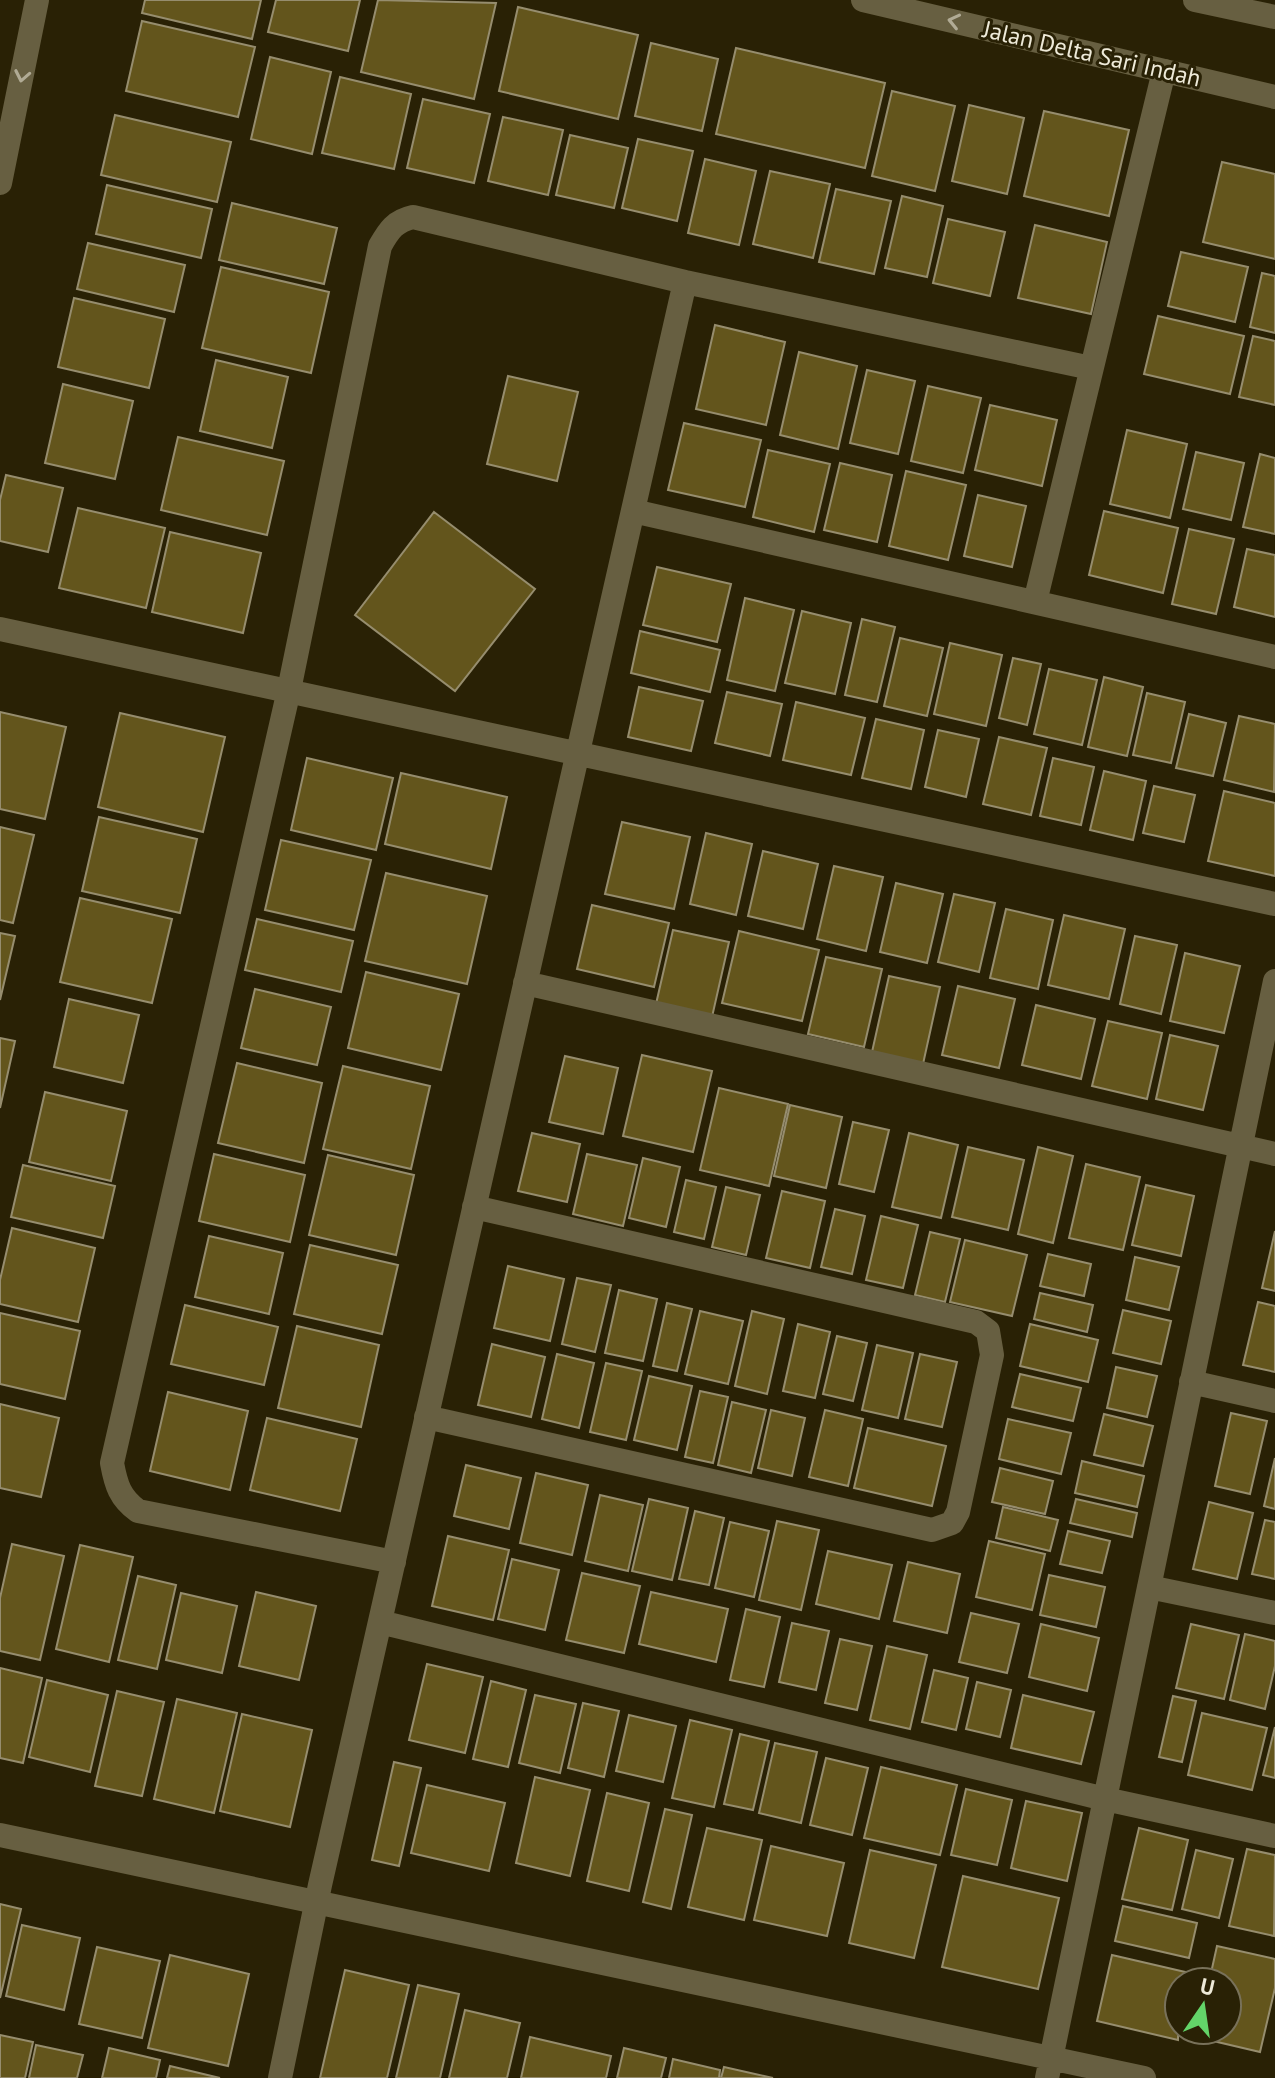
<svg xmlns="http://www.w3.org/2000/svg" width="1275" height="2078" font-family="'PT Sans',sans-serif">
	<rect width="100%" height="100%" fill="#292105"/>
	<path fill="#63551c" stroke="#968d6e" stroke-width="2" d="M145,0H261L252,39L142,13Z
		M276,0H360L348,51L268,32Z
		M378,0L496,3L474,99L361,72Z
		M518,7L638,35L618,119L499,91Z
		M142,21L255,47L238,117L126,91Z
		M651,43L718,59L702,131L635,116Z
		M736,48L885,83L865,168L716,134Z
		M270,57L331,72L312,154L251,139Z
		M340,77L411,94L394,169L322,153Z
		M892,91L955,106L935,191L872,176Z
		M423,99L490,114L474,183L407,168Z
		M969,105L1024,118L1007,194L952,181Z
		M1044,111L1129,130L1109,216L1024,196Z
		M115,115L231,142L217,202L101,175Z
		M503,117L563,130L548,195L488,181Z
		M570,135L628,148L614,208L556,195Z
		M638,139L693,151L677,221L622,208Z
		M705,159L756,171L739,245L688,233Z
		M1222,162L1275,174V259L1203,242Z
		M770,171L830,184L813,258L753,244Z
		M107,185L212,209L201,258L96,234Z
		M836,189L891,201L874,274L819,262Z
		M902,196L943,206L927,277L885,268Z
		M232,203L337,228L324,284L219,260Z
		M948,219L1005,232L990,296L933,283Z
		M1035,225L1107,242L1091,314L1018,298Z
		M88,243L185,265L174,312L77,289Z
		M1181,252L1248,267L1235,322L1168,306Z
		M221,267L329,292L311,373L202,348Z
		M1262,273L1275,276V333L1250,327Z
		M74,298L165,319L149,388L58,367Z
		M1158,316L1244,336L1230,394L1144,374Z
		M715,325L785,342L766,425L696,409Z
		M1253,336L1275,341V405L1239,397Z
		M799,352L857,366L838,449L780,435Z
		M216,360L288,377L272,448L200,431Z
		M867,370L915,381L898,454L850,443Z
		M508,376L578,392L557,481L487,464Z
		M63,384L133,401L115,479L45,463Z
		M928,386L981,398L963,473L911,461Z
		M990,405L1057,420L1042,486L975,470Z
		M684,423L761,440L745,507L668,490Z
		M1127,430L1187,444L1170,518L1110,504Z
		M178,437L284,461L267,535L161,510Z
		M768,450L830,464L814,532L753,517Z
		M1196,452L1244,463L1231,520L1183,509Z
		M1260,454L1275,458V534L1243,527Z
		M840,463L892,475L877,542L824,530Z
		M906,471L966,485L948,560L889,546Z
		M6,475L63,488L48,552L0,541V500Z
		M978,495L1026,506L1012,567L964,556Z
		M78,508L165,528L146,608L59,588Z
		M1104,511L1178,528L1163,593L1089,575Z
		M434,512L535,589L455,691L355,615Z
		M1189,529L1234,539L1216,614L1172,604Z
		M170,532L261,553L243,633L152,612Z
		M1247,549L1275,555V617L1234,607Z
		M657,567L731,584L717,642L643,625Z
		M745,598L794,610L775,691L727,680Z
		M802,611L851,623L835,694L785,683Z
		M862,619L895,627L877,702L845,695Z
		M640,631L720,650L710,692L631,673Z
		M900,638L943,648L927,716L884,706Z
		M950,643L1002,655L986,726L934,714Z
		M1013,658L1041,664L1027,725L999,718Z
		M1049,669L1097,680L1082,745L1034,734Z
		M1104,677L1143,687L1127,756L1088,747Z
		M639,687L703,701L691,751L628,737Z
		M727,692L782,704L770,756L715,743Z
		M1147,693L1185,702L1171,763L1133,755Z
		M796,702L865,718L851,775L783,760Z
		M0,712L66,727L45,819L0,809Z
		M120,713L225,737L203,832L98,807Z
		M1189,714L1226,723L1213,776L1176,768Z
		M1239,716L1275,724L1274,792L1224,780Z
		M876,719L924,730L911,789L862,778Z
		M938,730L979,739L966,797L925,787Z
		M999,737L1047,748L1031,815L983,804Z
		M307,758L393,778L376,850L291,830Z
		M1053,758L1094,767L1081,825L1040,816Z
		M1104,771L1146,781L1133,840L1090,830Z
		M401,773L507,797L491,869L385,844Z
		M1154,786L1195,795L1184,842L1143,833Z
		M1224,791L1275,803V876L1208,861Z
		M99,817L197,839L180,913L82,891Z
		M622,822L690,837L674,909L605,894Z
		M0,827L34,835L13,923L0,920Z
		M706,833L752,844L736,915L690,904Z
		M281,840L371,860L354,930L265,910Z
		M763,851L818,864L803,929L748,916Z
		M834,866L883,877L866,951L817,939Z
		M386,873L487,896L467,984L365,961Z
		M896,883L943,894L927,963L880,952Z
		M954,894L995,903L979,972L938,962Z
		M80,898L172,919L152,1003L60,982Z
		M592,905L669,923L654,987L577,969Z
		M1006,909L1053,920L1038,989L990,978Z
		M1064,915L1125,929L1109,999L1048,985Z
		M257,919L353,941L341,992L245,970Z
		M673,930L729,942L712,1017L656,1004Z
		M739,931L819,950L802,1021L722,1003Z
		M0,933L15,936L0,1000Z
		M1135,936L1177,945L1161,1014L1120,1004Z
		M1185,953L1240,966L1224,1033L1170,1021Z
		M826,957L882,969L864,1047L808,1034Z
		M366,972L459,994L441,1070L348,1048Z
		M889,976L940,987L923,1064L872,1052Z
		M958,986L1015,999L999,1068L942,1055Z
		M255,989L331,1007L317,1065L241,1048Z
		M69,999L139,1015L123,1083L54,1067Z
		M1036,1005L1095,1019L1081,1079L1022,1065Z
		M1108,1021L1162,1033L1147,1099L1092,1086Z
		M1170,1035L1218,1046L1203,1110L1156,1099Z
		M0,1038L15,1041L0,1108Z
		M642,1055L712,1071L693,1152L623,1136Z
		M565,1056L618,1068L603,1134L549,1122Z
		M237,1063L322,1083L304,1163L218,1143Z
		M343,1066L430,1086L411,1169L323,1149Z
		M719,1088L788,1104L769,1186L700,1170Z
		M45,1092L127,1111L111,1181L29,1162Z
		M790,1105L842,1117L826,1188L774,1176Z
		M853,1122L889,1130L874,1192L839,1184Z
		M532,1133L580,1144L567,1202L518,1191Z
		M909,1133L958,1145L941,1218L892,1207Z
		M968,1147L1024,1160L1008,1230L952,1217Z
		M1038,1147L1073,1156L1053,1243L1018,1234Z
		M214,1154L305,1175L290,1242L199,1221Z
		M587,1154L637,1165L623,1226L573,1214Z
		M328,1155L414,1175L396,1255L309,1235Z
		M643,1158L680,1167L666,1227L629,1218Z
		M1086,1164L1140,1177L1123,1250L1069,1238Z
		M23,1165L115,1186L103,1238L11,1217Z
		M686,1180L716,1187L704,1239L674,1232Z
		M1146,1185L1194,1196L1181,1256L1132,1245Z
		M726,1187L760,1195L746,1255L712,1247Z
		M782,1191L825,1201L810,1268L766,1258Z
		M835,1209L865,1216L852,1274L821,1267Z
		M881,1216L918,1225L903,1288L866,1280Z
		M12,1228L95,1248L78,1322L0,1304V1280Z
		M1275,1231V1291L1262,1288Z
		M930,1232L960,1239L945,1302L915,1295Z
		M209,1236L283,1253L269,1314L195,1297Z
		M965,1240L1027,1255L1012,1316L950,1302Z
		M310,1245L398,1265L382,1334L294,1314Z
		M1048,1254L1091,1264L1084,1296L1040,1286Z
		M1135,1257L1179,1267L1169,1310L1126,1300Z
		M508,1266L564,1279L550,1341L494,1328Z
		M577,1278L611,1285L595,1352L562,1344Z
		M619,1290L657,1299L643,1361L605,1353Z
		M1040,1293L1093,1305L1087,1332L1034,1319Z
		M1258,1302L1275,1306V1372L1243,1365Z
		M667,1303L692,1309L677,1371L653,1366Z
		M185,1305L278,1327L264,1385L171,1364Z
		M1123,1310L1171,1321L1161,1364L1113,1353Z
		M700,1311L743,1321L728,1384L685,1374Z
		M752,1311L784,1319L767,1394L735,1386Z
		M0,1313L80,1331L65,1399L0,1384Z
		M798,1324L830,1332L815,1398L783,1391Z
		M1030,1324L1098,1340L1088,1382L1020,1366Z
		M297,1326L379,1345L361,1427L278,1408Z
		M837,1336L867,1343L853,1401L823,1394Z
		M492,1344L545,1357L531,1417L478,1405Z
		M877,1345L913,1353L898,1418L862,1410Z
		M557,1354L594,1363L579,1428L542,1419Z
		M920,1354L957,1362L942,1427L905,1419Z
		M606,1363L642,1371L626,1440L590,1432Z
		M1116,1367L1157,1376L1147,1417L1107,1408Z
		M1020,1374L1081,1388L1073,1421L1012,1407Z
		M649,1376L692,1386L677,1450L634,1440Z
		M700,1391L728,1397L713,1463L685,1457Z
		M168,1392L248,1411L230,1490L150,1471Z
		M732,1402L766,1410L751,1473L718,1465Z
		M0,1404L59,1418L41,1497L0,1488Z
		M771,1410L805,1418L792,1476L758,1468Z
		M825,1410L863,1419L848,1486L809,1477Z
		M1231,1413L1267,1421L1250,1494L1215,1486Z
		M1104,1414L1153,1426L1143,1466L1094,1455Z
		M267,1418L357,1439L340,1511L250,1490Z
		M1008,1419L1071,1433L1061,1474L999,1459Z
		M868,1428L946,1446L932,1506L854,1488Z
		M1275,1458V1509L1264,1506Z
		M1082,1461L1144,1476L1137,1507L1075,1493Z
		M466,1465L521,1478L509,1529L454,1516Z
		M1000,1468L1053,1481L1045,1514L992,1502Z
		M536,1473L588,1485L572,1555L520,1543Z
		M600,1495L643,1505L628,1571L585,1561Z
		M649,1499L688,1508L672,1580L632,1571Z
		M1076,1499L1137,1513L1132,1537L1070,1523Z
		M1209,1502L1253,1513L1237,1579L1193,1569Z
		M1003,1507L1058,1520L1050,1551L996,1538Z
		M695,1511L724,1518L709,1585L679,1579Z
		M1265,1520L1275,1522V1579L1252,1574Z
		M777,1521L819,1530L801,1610L759,1600Z
		M730,1522L769,1531L754,1597L715,1588Z
		M1068,1531L1110,1541L1102,1573L1060,1564Z
		M448,1536L509,1550L493,1620L432,1606Z
		M989,1541L1045,1554L1032,1610L976,1597Z
		M12,1544L64,1556L40,1660L0,1651V1598Z
		M80,1545L133,1557L109,1662L56,1649Z
		M828,1551L892,1565L879,1619L816,1604Z
		M512,1559L559,1570L545,1630L498,1619Z
		M908,1562L960,1574L947,1633L894,1621Z
		M582,1573L640,1586L624,1653L566,1640Z
		M1049,1575L1105,1587L1096,1627L1040,1615Z
		M138,1576L176,1585L157,1669L118,1660Z
		M256,1592L316,1606L299,1680L239,1666Z
		M651,1592L728,1609L716,1662L639,1644Z
		M181,1593L237,1606L222,1673L166,1660Z
		M746,1609L780,1617L764,1687L730,1680Z
		M971,1613L1019,1624L1007,1673L959,1662Z
		M792,1623L829,1631L816,1690L779,1682Z
		M1041,1624L1099,1638L1087,1691L1029,1677Z
		M1191,1624L1239,1635L1224,1699L1176,1688Z
		M1245,1634L1275,1641V1666L1265,1709L1230,1700Z
		M840,1639L872,1646L857,1710L825,1703Z
		M887,1646L927,1655L910,1729L870,1720Z
		M427,1664L483,1677L465,1753L409,1740Z
		M0,1668L42,1678L23,1763L0,1758Z
		M934,1670L968,1678L956,1730L922,1722Z
		M47,1680L108,1695L90,1772L29,1757Z
		M491,1681L526,1690L508,1767L473,1759Z
		M977,1682L1011,1690L1000,1737L966,1729Z
		M117,1691L164,1702L142,1796L95,1786Z
		M535,1695L576,1704L560,1773L519,1763Z
		M1023,1695L1094,1712L1081,1764L1011,1748Z
		M1173,1696L1196,1701L1182,1762L1159,1757Z
		M177,1699L237,1713L214,1813L154,1799Z
		M583,1703L619,1711L604,1777L568,1768Z
		M1202,1713L1267,1728L1252,1790L1188,1775Z
		M242,1714L312,1730L290,1827L220,1811Z
		M629,1715L676,1726L663,1782L616,1771Z
		M690,1720L732,1730L714,1807L672,1798Z
		M1275,1727V1778L1263,1775Z
		M740,1734L769,1741L753,1810L724,1804Z
		M775,1743L817,1752L801,1823L759,1813Z
		M826,1758L868,1768L852,1835L810,1825Z
		M394,1762L421,1768L399,1866L372,1860Z
		M881,1767L957,1785L940,1855L864,1838Z
		M535,1777L590,1790L570,1876L516,1863Z
		M427,1785L505,1803L489,1871L411,1853Z
		M966,1789L1012,1800L997,1865L951,1855Z
		M607,1793L649,1803L629,1891L587,1881Z
		M1026,1801L1082,1813L1067,1881L1011,1868Z
		M665,1809L692,1815L671,1909L643,1902Z
		M707,1828L762,1840L744,1920L688,1907Z
		M1139,1828L1188,1840L1172,1910L1122,1899Z
		M771,1846L844,1863L827,1936L754,1920Z
		M1247,1849L1275,1855L1274,1936L1229,1926Z
		M870,1850L936,1865L914,1958L849,1943Z
		M1196,1850L1233,1859L1219,1918L1182,1909Z
		M963,1876L1059,1898L1038,1989L942,1967Z
		M0,1904L21,1909L0,1998Z
		M1123,1906L1197,1923L1189,1958L1115,1941Z
		M22,1925L80,1938L64,2010L6,1996Z
		M1217,1946L1275,1959V1988L1260,2052L1196,2037L1198,2030H1227V1982H1209Z
		M97,1947L160,1961L142,2038L79,2024Z
		M170,1955L249,1974L228,2066L148,2048Z
		M1112,1955L1194,1974L1192,1982H1179L1178,2040L1097,2021Z
		M345,1970L409,1985L387,2078H320Z
		M418,1985L459,1994L440,2078H396Z
		M465,2010L520,2023L507,2078H449Z
		M0,2035L33,2042L25,2078H0Z
		M530,2037L611,2056L606,2078H521Z
		M36,2045L83,2055L77,2078H29Z
		M109,2048L160,2060L156,2078H102Z
		M624,2048L666,2058L661,2078H617Z
		M673,2059L720,2070L719,2078H669Z
		M170,2066L220,2078H167Z
		M724,2067L773,2078H721Z"/>
	<g fill="none" stroke-linecap="round" stroke-linejoin="round">
		<path stroke="#675f41" stroke-width="24" d="M633,511L1275,657
			M1035,602L1164,71
			M0,629L1275,904
			M525,983L1275,1154
			M1191,1382L1275,1401
			M426,1417L932,1530L952,1523L958,1512L992,1355L988,1331L976,1322L474,1207
			M394,1562L138,1511C120,1498 116,1485 112,1463L289,690L380,246C389,230 395,221 413,217L685,282L1091,368
			M1149,1587L1275,1613
			M380,1622L1105,1799L1275,1836
			M0,1835L1144,2078
			M280,2078L320,1885L685,282
			M1047,2078L1275,981"/>
		<path stroke="#675f41" stroke-width="24" d="M863,0L1275,97
			M1195,0L1275,17
			M0,183L37,0"/>
	</g>
	<defs><path id="oneway-chevron" d="M-2-3.5L2.5 0L-2 3.5" fill="none" stroke-width="1.6" stroke-linecap="round" stroke-linejoin="round" transform="scale(2)"/></defs>
	<g stroke="#b1ab95">
		<use href="#oneway-chevron" transform="translate(954 21) rotate(-167)"/>
		<use href="#oneway-chevron" transform="translate(22 76) rotate(101)"/>
	</g>
	<g text-anchor="middle" stroke-width="6" stroke-linejoin="round" paint-order="stroke">
		<g font-size="24" fill="#eeead9" stroke="#292105">
			<text transform="translate(1092 54) rotate(13)" y="8">Jalan Delta Sari Indah</text>
		</g>
	</g>
	<g transform="translate(1203 2006) rotate(13)"><circle r="38" fill="#292105" stroke="#78715a" stroke-width="2"/>
	<path d="M0-6L14 30L0 20L-14 30Z" fill="#63d469"/>
	<text y="-12" font-size="22" font-weight="bold" text-anchor="middle" fill="#eeead9">U</text>
	</g>
</svg>
